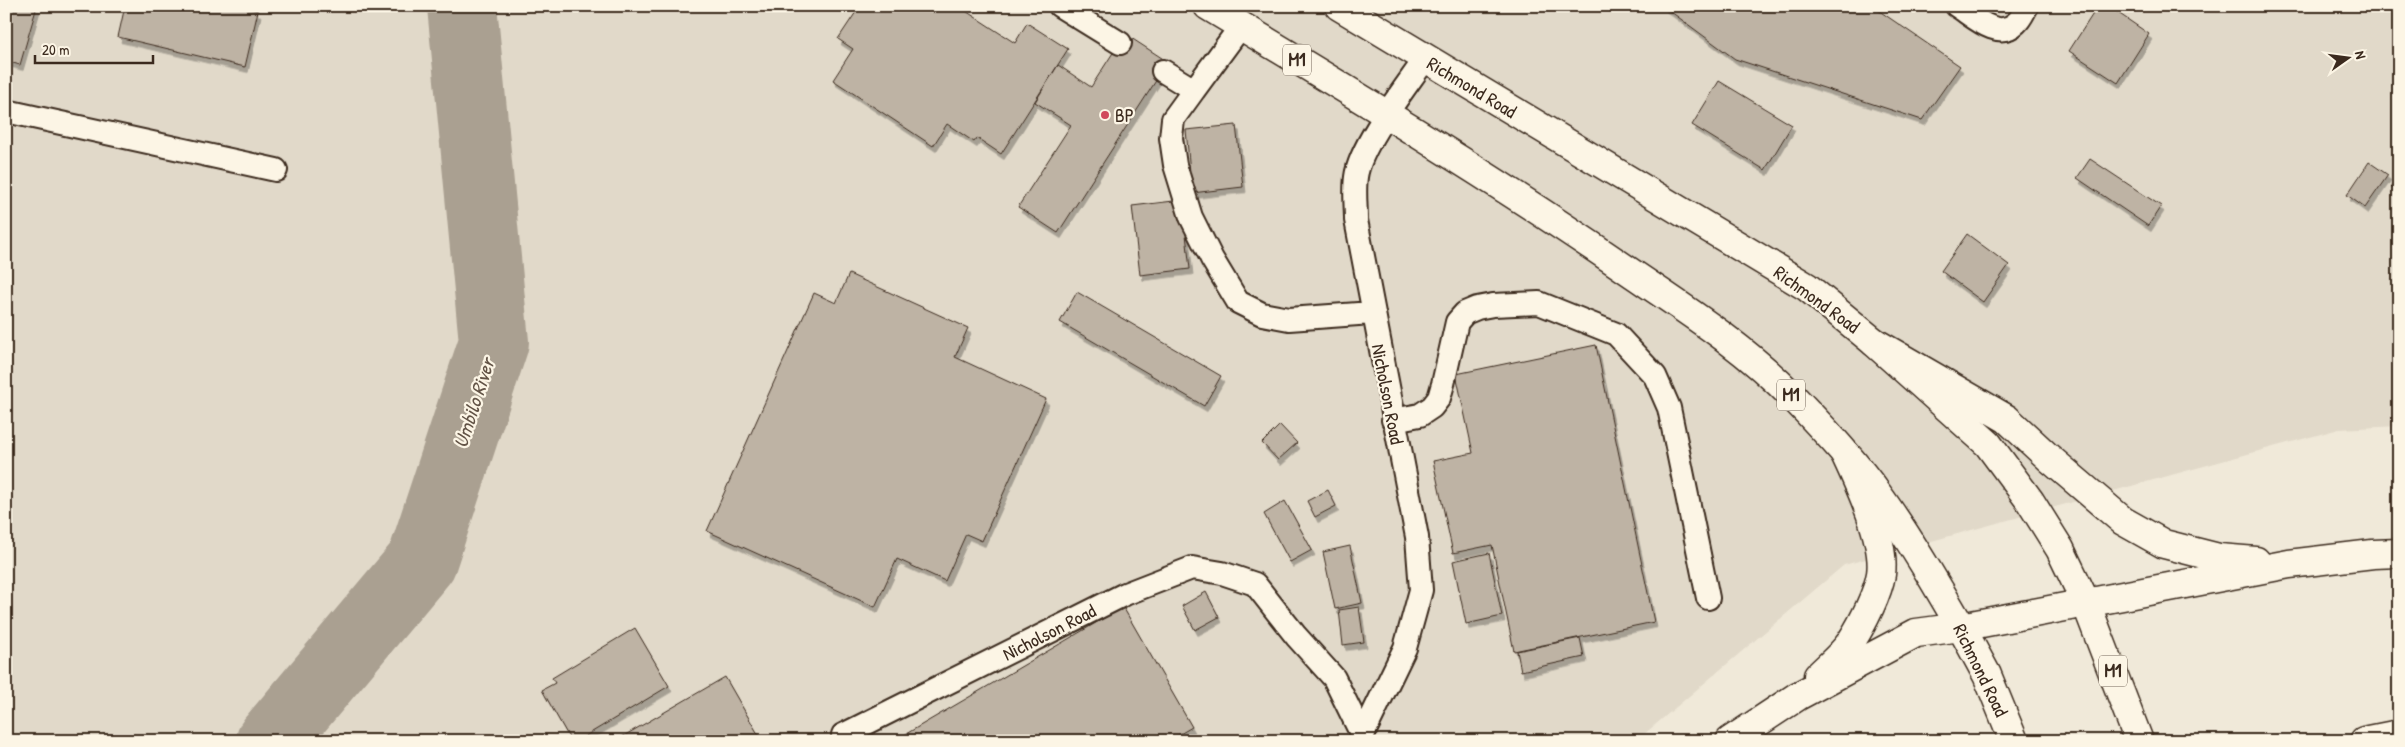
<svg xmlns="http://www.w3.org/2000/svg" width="2405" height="747" font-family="'Patrick Hand',sans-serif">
	<defs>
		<filter id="shadow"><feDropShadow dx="3" dy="5.5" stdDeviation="0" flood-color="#0004"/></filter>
	</defs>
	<rect width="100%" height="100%" fill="#f0e9d9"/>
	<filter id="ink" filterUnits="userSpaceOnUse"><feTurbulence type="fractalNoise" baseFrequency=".02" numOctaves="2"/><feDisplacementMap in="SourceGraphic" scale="10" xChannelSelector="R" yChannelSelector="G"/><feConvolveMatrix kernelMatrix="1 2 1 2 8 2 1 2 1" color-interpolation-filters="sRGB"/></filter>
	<g filter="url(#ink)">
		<path fill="#e1d9c9" d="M6,6H2399V426L2339,429L1844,565L1636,741H6Z"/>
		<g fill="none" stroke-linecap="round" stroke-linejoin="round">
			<path stroke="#aaa091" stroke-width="70" d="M271,741L422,561L494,342L462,6"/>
		</g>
		<path fill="#beb3a4" stroke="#3b2a1e" filter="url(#shadow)" d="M6,6H37L20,65L6,61Z
			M125,6H239L258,11L245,67L118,37Z
			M860,6H958L1015,43L1027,23L1068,49L1001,154L977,138L974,142L947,124L933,146L833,80L853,49L838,39Z
			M1663,6H1872L1960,66L1922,120L1735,59Z
			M2098,6H2108L2149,34L2118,83L2069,51Z
			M1125,34L1168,62L1058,233L1018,207L1071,125L1035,102L1058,65L1091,87Z
			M1719,81L1792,125L1765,170L1692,125Z
			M1236,125L1243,187L1192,193L1186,130Z
			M2090,159L2161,206L2148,226L2077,178Z
			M2369,162L2388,175L2365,208L2347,195Z
			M2399,175V192L2391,187Z
			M1182,200L1190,269L1140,275L1132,206Z
			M1967,234L2009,265L1983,302L1941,271Z
			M849,274L968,328L955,357L1046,399L982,541L966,534L945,581L897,559L875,607L707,531L814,293L836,303Z
			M1077,292L1221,376L1204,406L1060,322Z
			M1596,345L1654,622L1514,651L1492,545L1453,553L1433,461L1473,453L1456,374Z
			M1280,425L1297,443L1278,460L1262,443Z
			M1328,490L1336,506L1315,517L1307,501Z
			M1285,501L1312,550L1290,562L1264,514Z
			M1350,546L1362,603L1335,609L1323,552Z
			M1489,553L1502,616L1466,624L1453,561Z
			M1206,592L1219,617L1195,630L1182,606Z
			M1123,607L1192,727L1168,741H894Z
			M1359,607L1364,642L1343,645L1339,610Z
			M635,628L669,686L577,741H571L542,690L555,683L552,678Z
			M1580,638L1584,657L1521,671L1517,651Z
			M725,677L762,741H615Z"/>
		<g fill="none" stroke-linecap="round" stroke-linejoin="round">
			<defs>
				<path id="service" d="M1060,6L1120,43
					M1957,6C1973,16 1998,41 2016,23C2021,19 2024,11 2027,6
					M1163,71L1194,90L1241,26
					M1194,90L1173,119L1171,138L1175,165L1191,217L1212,259L1238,302L1262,314L1289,319L1372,313
					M6,111L276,170
					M1393,420L1420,415L1432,407L1439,398L1443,384L1457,322L1465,313L1477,308L1493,305L1539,303L1616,334L1655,376L1669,408L1708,598
					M843,735L1125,594L1192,568L1222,573L1255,584L1296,636L1334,678L1363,737
					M1360,741L1405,648L1421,590L1417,537L1356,220C1356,206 1354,191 1356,177C1360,145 1406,87 1425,59"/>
				<path id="primary" d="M2086,603L2139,741
					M1961,627L1987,675L2014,741"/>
				<path id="trunk" d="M1208,6C1346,89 1484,172 1617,263C1678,305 1742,344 1794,398C1825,430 1857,464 1882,500C1911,541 1936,584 1961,627
					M1339,6L1807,287L1874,342L1988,444L2030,501L2060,549L2086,603"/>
				<path id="motorway" d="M1874,342L2007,419L2049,458L2123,521L2164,544L2219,558L2256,561
					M1818,676C1829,665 1844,653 1852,640C1863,623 1878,593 1881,574C1886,541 1859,484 1845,454
					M1730,741L1798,696L1916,633L1961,627L2289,564L2373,554L2399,553
					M2364,741L2399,734"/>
			</defs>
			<use href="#service" stroke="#3b2a1e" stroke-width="26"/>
			<use href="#primary" stroke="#3b2a1e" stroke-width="31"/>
			<use href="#trunk" stroke="#3b2a1e" stroke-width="31"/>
			<use href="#motorway" stroke="#3b2a1e" stroke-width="31"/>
			<use href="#service" stroke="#fcf5e5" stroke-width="22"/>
			<use href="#primary" stroke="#fcf5e5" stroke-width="28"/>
			<use href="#trunk" stroke="#fcf5e5" stroke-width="28"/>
			<use href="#motorway" stroke="#fcf5e5" stroke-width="28"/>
		</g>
	</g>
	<circle fill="#d1495b" stroke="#fcf5e5" stroke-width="2" cx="1105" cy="115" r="5"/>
	<g text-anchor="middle" stroke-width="4.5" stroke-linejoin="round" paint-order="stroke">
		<g fill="#fcf5e5" stroke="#75675a" stroke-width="1">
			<rect x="1283" y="44.5" width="28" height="31" rx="4"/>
			<rect x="1777" y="379.5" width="28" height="31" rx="4"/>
			<rect x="2099" y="655.5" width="28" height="31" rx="4"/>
		</g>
		<g font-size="18" font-weight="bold" fill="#3b2a1e">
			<text x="1297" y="66">M1</text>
			<text x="1791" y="401">M1</text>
			<text x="2113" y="677">M1</text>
		</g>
		<g font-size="19" fill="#3b2a1e" stroke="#fcf5e5">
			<text transform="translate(1472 87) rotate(31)" y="7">Richmond Road</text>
			<text transform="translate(1817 299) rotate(36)" y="7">Richmond Road</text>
			<text transform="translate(1388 394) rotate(79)" y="7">Nicholson Road</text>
			<text transform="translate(1049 632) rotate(-27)" y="7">Nicholson Road</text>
			<text transform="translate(1981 670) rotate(64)" y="7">Richmond Road</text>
		</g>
		<g font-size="19" fill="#3b2a1e" stroke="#fcf5e5" text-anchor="start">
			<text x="1115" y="122">BP</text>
		</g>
		<g font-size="20" font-style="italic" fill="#625346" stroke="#fcf5e5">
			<text transform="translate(474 403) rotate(-72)" y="7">Umbilo River</text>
		</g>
	</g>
	<rect width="2405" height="747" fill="none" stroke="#fcf5e5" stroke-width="25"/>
	<rect x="12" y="12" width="2380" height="722" fill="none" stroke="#3b2a1e" stroke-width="2" filter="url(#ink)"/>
	<g transform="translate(2348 58) rotate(76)" stroke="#fcf5e5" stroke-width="4" paint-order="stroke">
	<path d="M0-4L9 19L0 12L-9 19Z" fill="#3b2a1e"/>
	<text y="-8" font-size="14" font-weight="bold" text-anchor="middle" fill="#3b2a1e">N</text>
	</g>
	<path d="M35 55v8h118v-8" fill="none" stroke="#3b2a1e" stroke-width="2.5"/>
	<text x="42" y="55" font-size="15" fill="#3b2a1e" stroke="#fcf5e5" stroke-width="4" paint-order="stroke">20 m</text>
</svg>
